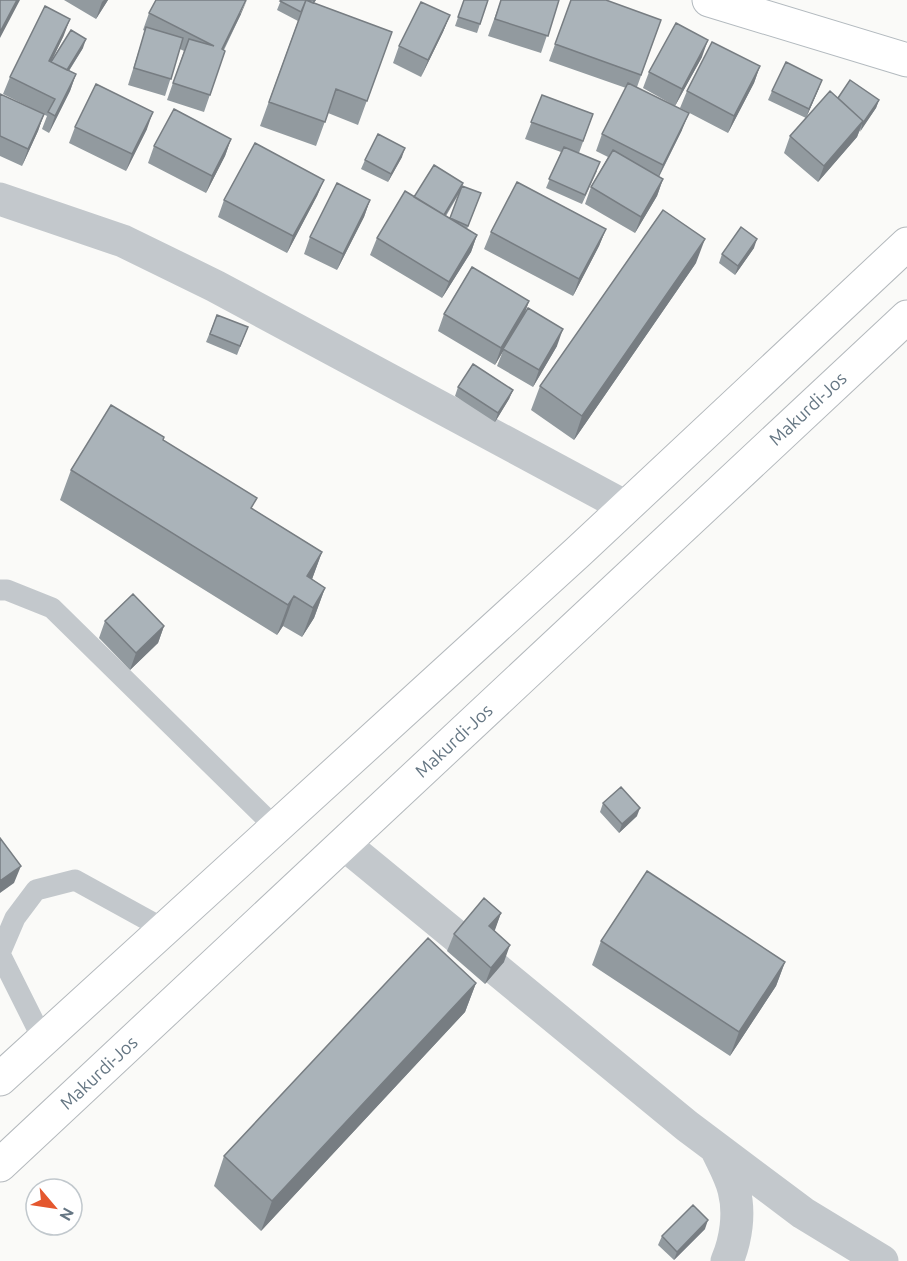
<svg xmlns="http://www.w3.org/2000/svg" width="907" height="1261" font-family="Ubuntu,sans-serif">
	<rect width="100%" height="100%" fill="#fafaf8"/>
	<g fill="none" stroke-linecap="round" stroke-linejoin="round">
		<defs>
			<path id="secondary" d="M709,0L907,60"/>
			<path id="trunk" d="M0,1079L578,552L907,244
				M0,1165L907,317"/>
		</defs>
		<use href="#secondary" stroke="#b3babf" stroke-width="35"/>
		<use href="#trunk" stroke="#b4b9bd" stroke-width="35"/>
		<path stroke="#c3c8cc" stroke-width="21" d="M0,590H7L52,608L276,828
			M0,953L15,918L36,890L75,880L164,929
			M0,954L43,1040"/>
		<path stroke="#c3c8cc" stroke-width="33" d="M0,199L123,241L215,286L626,507
			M344,844L687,1126L803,1213L882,1261
			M717,1150C723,1163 731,1177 734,1190C740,1213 736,1240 727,1261"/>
		<use href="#secondary" stroke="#fff" stroke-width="33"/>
		<use href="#trunk" stroke="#fff" stroke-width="33"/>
	</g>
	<path fill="#929a9f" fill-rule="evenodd" d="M64,0H108L96,19Z
		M281,0H316L314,3L392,32L358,125L328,113L316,146L260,126L298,21L277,10Z
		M464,0H488L477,33L455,26Z
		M501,0H559L541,53L488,36Z
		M571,0L661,20L637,87L682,130L659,177L663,179L657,196L635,233L585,204L591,187L608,157L596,151L602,134L626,88L549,61Z
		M149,13L241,14L224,50L225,51L204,112L167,100L184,51L180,49L165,96L128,85L145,31L143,30Z
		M450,15L443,32L421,77L393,63L399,46Z
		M64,35L51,62L83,48L69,71L76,74L70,91L49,133L42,129L47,116L3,94L10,77Z
		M702,57L675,106L643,88L649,72Z
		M760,66L754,83L728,133L680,108L687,91Z
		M819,88L806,118L768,100L772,91Z
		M0,94L44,114L38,131L22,166L0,156Z
		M542,95L593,114L579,153L597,171L582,204L546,188L561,152L525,139Z
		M838,98L879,100L876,108L859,132L857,137L818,182L784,153L790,136Z
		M75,127L147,129L126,171L69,143Z
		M231,139L225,156L206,193L148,163L154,146Z
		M402,157L388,182L361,169L365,160Z
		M324,180L317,196L287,253L218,217L224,200Z
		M463,183L461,187L481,193L467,229L477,235L471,252L442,298L370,255L377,238L414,197ZM460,192L450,218L446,216Z
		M370,200L364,217L337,270L304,254L310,237Z
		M606,229L599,246L573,296L484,249L491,232Z
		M754,248L735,275L719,263L722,254Z
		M696,263L574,440L531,410L540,386Z
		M529,301L524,315L557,346L533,387L497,366L503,351L495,365L438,331L444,314Z
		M217,315L248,327L237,355L206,342Z
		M458,387L513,390L509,399L495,422L455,396Z
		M163,440L253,510L322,552L312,579L325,588L314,618L302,637L283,626L277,635L60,500L71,470Z
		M105,621L164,626L158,643L130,670L99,638Z
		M603,803L637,816L619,833L600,812Z
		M501,913L494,931L504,962L485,984L447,951L454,934Z
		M601,941L785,962L776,986L730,1056L592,965Z
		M476,983L465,1012L261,1231L214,1186L224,1156Z
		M705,1229L674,1260L658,1245L662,1236Z"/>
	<path fill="#777d82" d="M17,0H20L0,38V32Z
		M104,0H108L96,19L102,2Z
		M247,0L241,14L215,66L222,49Z
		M450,15L443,32L421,77L428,60Z
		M70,19L64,35L43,78L49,61Z
		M86,39L83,48L61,83L64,74Z
		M708,40L702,57L675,106L682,89Z
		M760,66L754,83L728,133L734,116Z
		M76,74L70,91L49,133L55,116Z
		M822,80L819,88L806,118L809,109Z
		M879,100L876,108L860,132L863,123Z
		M153,112L147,129L126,171L132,154Z
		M689,113L682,130L656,182L663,165Z
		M44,114L38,131L22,166L28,149Z
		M863,121L857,137L818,182L824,166Z
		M231,139L225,156L206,193L212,176Z
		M405,148L402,157L388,182L391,174Z
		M663,179L657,196L635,233L641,217Z
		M324,180L317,196L287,253L293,236Z
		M463,183L460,191L440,224L444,216Z
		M370,200L364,217L337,270L343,254Z
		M606,229L599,246L573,296L579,279Z
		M477,235L471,252L442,298L449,282Z
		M705,239L696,263L574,440L582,416Z
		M757,239L754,248L735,275L738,266Z
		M529,301L523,318L495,365L501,348Z
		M563,329L557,346L533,387L539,370Z
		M513,390L509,399L495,422L498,413Z
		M322,552L311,582L307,576Z
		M325,588L314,618L302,637L313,608Z
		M294,596L283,626L277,635L288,605Z
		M164,626L158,643L130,670L136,653Z
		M640,808L637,816L619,833L622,824Z
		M21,866L14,883L0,893V881Z
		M501,913L495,930L483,943L489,926Z
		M510,945L504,962L485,984L491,968Z
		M785,962L776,986L730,1056L739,1032Z
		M476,983L465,1012L261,1231L272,1201Z
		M708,1220L705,1229L674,1260L677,1252Z"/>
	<path fill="#aab3b9" stroke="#777d82" stroke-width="1.5" d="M0,0H17L0,32Z
		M156,0H246L222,49L225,51L210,95L173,83L189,39L214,46L149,13Z
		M281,0H315L313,3L306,0L301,12L280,1Z
		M306,0L392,32L367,101L336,89L325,122L269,102Z
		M464,0H488L480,24L458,17Z
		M501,0H559L548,36L495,19Z
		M571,0H606L661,20L641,75L555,44Z
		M421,2L450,15L428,60L399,46Z
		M45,6L70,19L49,61L76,74L55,116L48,112L55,99L10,77Z
		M676,23L708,40L682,89L649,72Z
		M146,27L183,38L171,79L134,68Z
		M71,30L86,39L67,70L51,62Z
		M712,42L760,66L734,116L687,91Z
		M786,62L822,80L809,109L772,91Z
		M850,80L879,100L863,123V121L838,98Z
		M628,83L689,113L663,165L602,134Z
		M96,84L153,112L132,154L75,127Z
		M830,91L863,121L824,166L790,136Z
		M0,94L44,114L28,149L0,136Z
		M542,95L593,114L583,141L531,122Z
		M174,109L231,139L212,176L154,146Z
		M378,134L405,148L391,174L365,160Z
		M255,143L324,180L293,236L224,200Z
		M564,147L600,162L585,195L549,179Z
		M613,150L663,179L641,217L591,187Z
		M434,165L463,183L444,215L414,197Z
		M517,182L606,229L579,279L491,232Z
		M337,183L370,200L343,254L310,237Z
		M462,186L481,193L468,226L450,218Z
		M405,191L477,235L449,282L377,238Z
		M663,210L705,239L582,416L540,386Z
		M741,227L757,239L738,266L722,254Z
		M472,267L529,301L501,348L444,314Z
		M528,308L563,329L539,370L503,349Z
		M217,315L248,327L240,346L210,334Z
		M473,364L513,390L498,413L458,387Z
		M111,405L164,437L163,440L257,498L251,508L322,552L307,576L325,588L313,608L294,596L288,605L71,470Z
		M133,594L164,626L136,653L105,621Z
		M621,787L640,808L622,824L603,803Z
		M0,838L21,866L0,881Z
		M647,871L785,962L739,1032L601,941Z
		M484,898L501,913L489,926L510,945L491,968L454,934Z
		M428,938L476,983L272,1201L224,1156Z
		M693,1205L708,1220L677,1252L662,1236Z"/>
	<g text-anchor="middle" stroke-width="6" stroke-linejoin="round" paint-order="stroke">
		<g font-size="18" fill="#657683" stroke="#fff">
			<text transform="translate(808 409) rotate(-43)" y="6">Makurdi-Jos</text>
			<text transform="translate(454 741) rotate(-43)" y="6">Makurdi-Jos</text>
			<text transform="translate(99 1073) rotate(-43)" y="6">Makurdi-Jos</text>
		</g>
	</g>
	<g transform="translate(54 1207) rotate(119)"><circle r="28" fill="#ffffff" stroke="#c1c8cd" stroke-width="1.5"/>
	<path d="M0-4.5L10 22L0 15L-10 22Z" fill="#e4572e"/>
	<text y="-9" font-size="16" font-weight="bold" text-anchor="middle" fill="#657683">N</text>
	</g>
</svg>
